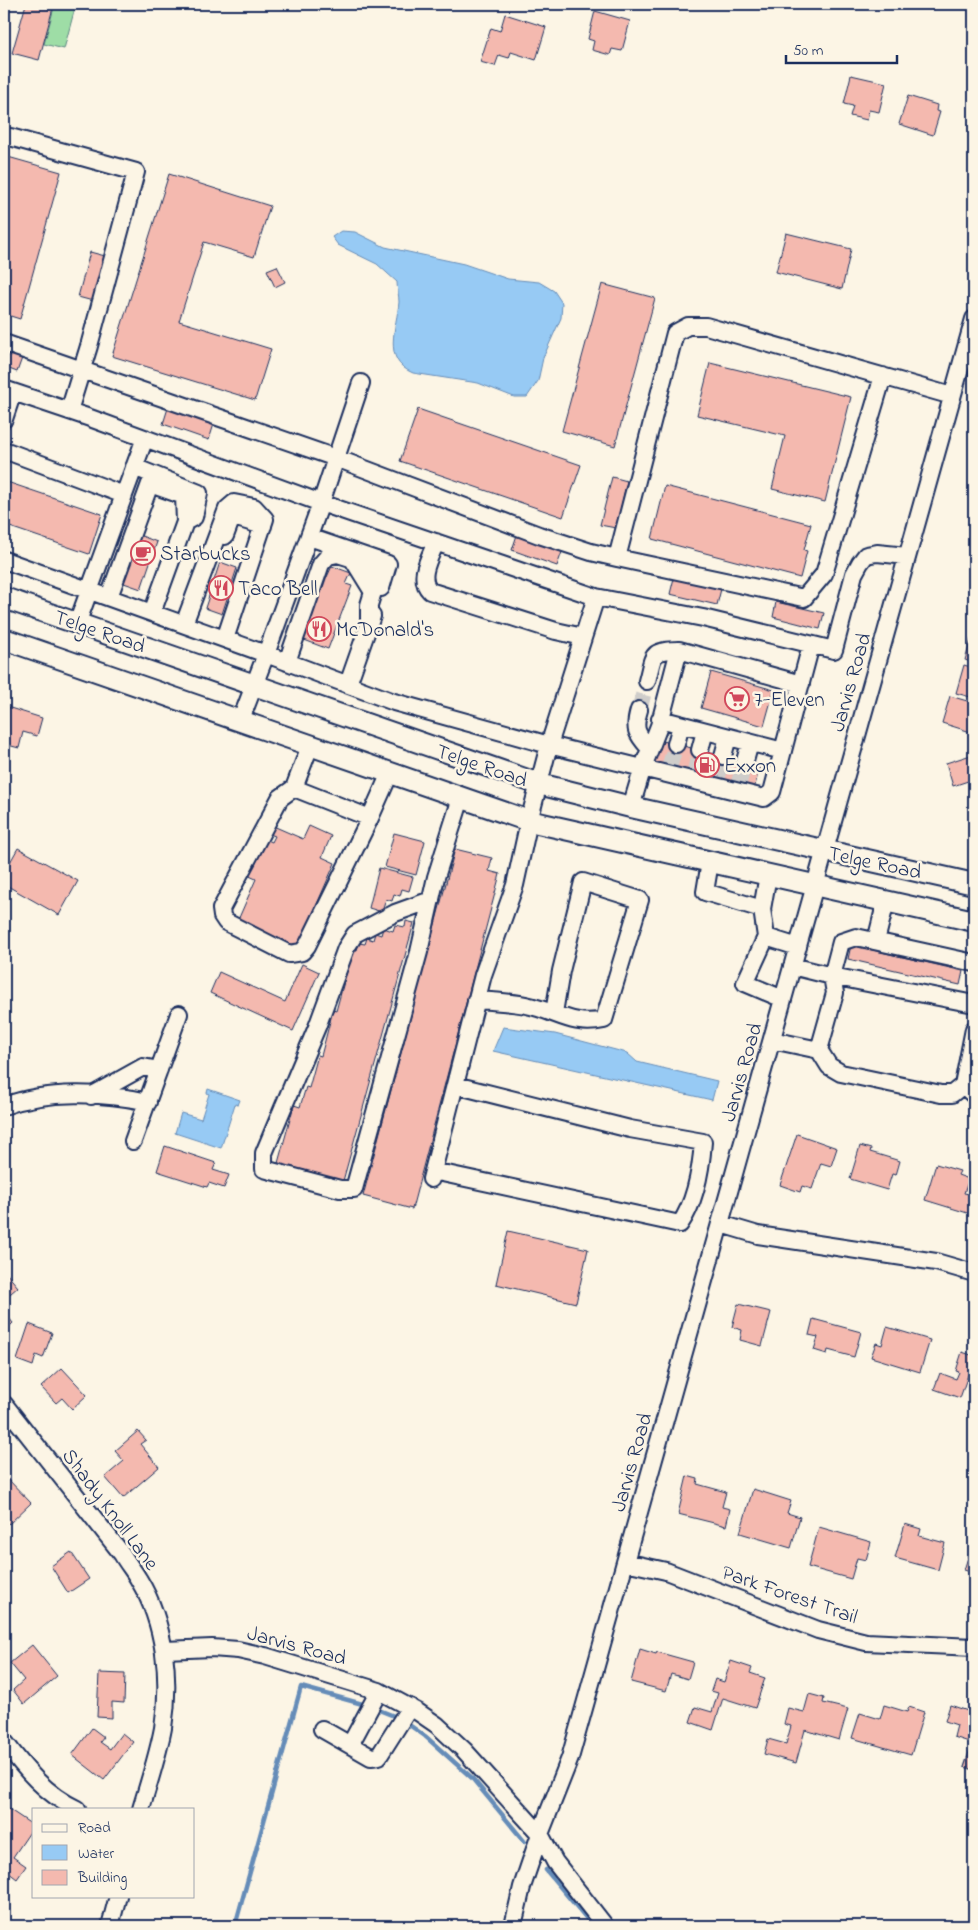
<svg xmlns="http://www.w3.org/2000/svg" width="978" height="1930" font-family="'Indie Flower',sans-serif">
	<rect width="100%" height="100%" fill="#fcf5e5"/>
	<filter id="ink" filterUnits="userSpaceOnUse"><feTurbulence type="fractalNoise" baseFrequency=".02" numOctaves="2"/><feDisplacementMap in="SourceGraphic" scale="10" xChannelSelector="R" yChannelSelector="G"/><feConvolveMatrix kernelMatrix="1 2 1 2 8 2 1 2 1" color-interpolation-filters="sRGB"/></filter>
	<g filter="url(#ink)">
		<path fill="#9edda6" stroke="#5c8682" d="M55,4H76L64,49L44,44Z"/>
		<path fill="#97caf4" stroke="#658cb8" d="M341,231L355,232L385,247L464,264L508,279L539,282L554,291L562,303L561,318L543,358L538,381L527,397H514L478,383L413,373C381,360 397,327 399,302C399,296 397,288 397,282L377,264L338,245L332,237Z
			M503,1027L555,1034L627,1053L637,1062L717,1081L712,1100L493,1051Z
			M208,1089L240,1100L238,1105L235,1104L221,1148L175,1133L181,1113L201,1119L209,1094L207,1093Z"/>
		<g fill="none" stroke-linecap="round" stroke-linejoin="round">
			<path stroke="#658cb8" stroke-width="4.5" d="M374,1708L399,1718
				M405,1722L425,1736L472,1778L524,1841
				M546,1870L593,1926
				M235,1926L301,1687L366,1705"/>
		</g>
		<path fill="#f4b9af" stroke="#1b2f5e" d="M26,4H54L39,60L12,53Z
			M595,11L630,21L622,51L612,49L610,55L592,50L594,41L588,39Z
			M505,14L546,27L536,60L511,52L509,58L499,55L495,66L480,62L491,28L500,31Z
			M851,75L886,83L879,112L869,110L867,120L850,116L853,106L844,104Z
			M908,96L937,105L936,111L940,112L933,135L899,124Z
			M8,157L61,172L20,319L4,314V173Z
			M169,174L270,206L254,257L204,242L179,321L271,349L255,400L112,356Z
			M786,233L851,249L842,289L776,272Z
			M90,252L105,256L93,301L78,297Z
			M277,266L285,282L275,287L267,270Z
			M602,284L655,298L615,446L562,431Z
			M4,351L22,358L17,372L4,367Z
			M710,363L851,397L825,502L772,489L785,436L697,415Z
			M168,408L214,424L209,440L163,424Z
			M418,409L581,465L563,517L400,461Z
			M612,477L627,481L616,528L600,525Z
			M4,481L102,514L89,554L4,525Z
			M665,486L811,524L804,550L807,551L800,578L652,539Z
			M139,535L157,542L141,589L121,582Z
			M517,535L562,552L557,566L512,550Z
			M220,562L237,568L222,614L205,608Z
			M332,566L351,573L346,584L352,586L328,649L299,638L323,575L327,577Z
			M674,578L721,589L717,605L670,594Z
			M776,602L824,613L820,629L773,617Z
			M973,633L974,634V663L965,660Z
			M964,665L974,668V698L956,693Z
			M711,672L774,690L764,726L701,708Z
			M950,696L974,703V733L942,723Z
			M7,707L42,718L37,736L23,732L19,748L4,744V718Z
			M659,740L760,765L754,790L653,764Z
			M974,754V779L953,786L946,763Z
			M271,825L303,839L309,826L331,836L322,857L335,863L298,947L238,920L256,879L247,875L263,838L272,842L275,836L267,833Z
			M394,833L425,841L416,875L385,867Z
			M18,848L78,881L59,915L4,884V873Z
			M455,849L492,858L489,871L500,874L412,1209L363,1196Z
			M379,868L413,877L409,891L402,889L400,896L394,894L392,901L386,899L382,912L369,908Z
			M406,921L414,923L343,1181L278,1163L294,1105L300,1107L306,1087L309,1088L318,1055L321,1056L333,1010L336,1011L353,949L357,950L359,943L365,944L367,938L373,940L375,933L381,935L383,928L393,931L395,925L405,927Z
			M851,945L963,971L960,985L848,959Z
			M302,964L319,972L293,1031L210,993L219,972L285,1002Z
			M797,1134L837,1148L831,1166L821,1163L812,1189L802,1186L800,1192L780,1185Z
			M165,1146L216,1163L213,1170L229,1175L224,1188L209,1183L207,1187L157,1171Z
			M860,1146L871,1149L870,1152L900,1161L896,1175L892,1174L887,1190L850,1179Z
			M936,1164L960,1171L958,1175L969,1179L964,1193L974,1195V1215L925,1200Z
			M508,1231L588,1249L576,1303L496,1284Z
			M6,1273L18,1287L4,1299V1275Z
			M738,1304L771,1312L762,1346L740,1340L742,1330L732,1327Z
			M4,1312L13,1323L4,1332Z
			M813,1319L861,1332L854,1357L828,1350L827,1354L814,1350L818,1337L809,1335Z
			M29,1324L52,1333L43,1358L36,1355L33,1366L17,1360Z
			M887,1327L930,1340L920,1372L871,1357L876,1343L882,1345Z
			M962,1352L974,1356V1377L968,1375L960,1398L934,1389L940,1373L956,1379L959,1372L956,1371Z
			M62,1368L87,1395L72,1409L62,1398L56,1403L41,1387Z
			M138,1431L146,1440L140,1444L159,1467L123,1498L105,1477L124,1461L115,1451Z
			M5,1476L31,1503L9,1524L4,1519Z
			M687,1476L698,1479L697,1484L726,1492L722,1507L730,1509L726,1526L678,1514Z
			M753,1489L791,1501L787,1513L800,1517L791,1548L740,1533Z
			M905,1524L921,1529L919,1536L945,1543L938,1570L895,1558Z
			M819,1527L871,1542L866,1560L857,1558L851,1579L808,1567Z
			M71,1552L89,1579L68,1593L51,1566Z
			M969,1554L974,1556V1573L964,1570Z
			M32,1645L57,1676L24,1704L13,1690L24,1680L10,1663Z
			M640,1649L656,1654L657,1652L693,1662L688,1679L671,1674L666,1691L631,1682Z
			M731,1661L752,1668L750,1673L765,1678L755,1708L723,1698L713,1730L690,1722L695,1707L712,1712L718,1693L711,1691L715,1679L724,1682Z
			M99,1673L125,1674L124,1703L112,1702V1718L97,1717Z
			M809,1694L824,1698L823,1703L848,1709L839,1740L805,1730L796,1763L764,1754L768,1739L786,1744L791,1726L784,1724L788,1708L804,1712Z
			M884,1705L907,1712L909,1707L924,1712L911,1755L852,1738L860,1713L880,1719Z
			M950,1705L974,1713V1770L964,1767L972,1743L954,1737L957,1725L945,1721Z
			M92,1728L104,1737L100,1742L110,1749L122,1733L133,1742L104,1780L72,1755Z
			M7,1808L34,1826L13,1857L26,1866L17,1879L4,1869V1854L8,1848L4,1845V1813Z
			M4,1917L17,1926H4Z"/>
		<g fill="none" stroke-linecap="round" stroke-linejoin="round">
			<path stroke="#cfcdca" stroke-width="16" stroke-dasharray="16 8" stroke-linecap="butt" d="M639,710L647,681
				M669,768L676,744
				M694,775L700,750
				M717,781L723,756
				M738,786L745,761"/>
			<defs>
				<path id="minor" d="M4,137H10L136,172L89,346L69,411
					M4,343L336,458L539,535L591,552L617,558
					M883,376L824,574L804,598L617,558L675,333L688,326H706L952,396
					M361,383L321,503L596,597
					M4,389L90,418L321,503L266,654L394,702L549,745L529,821L515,885L483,975L431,1179
					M4,419L13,392
					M4,450L124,495L77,624
					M134,467L199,493L194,517L185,522
					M124,495L145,438
					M225,536L231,520L237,518L263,526
					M309,537L388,564L381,588
					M436,542C430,557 417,578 430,591L556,631L583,637
					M352,558L373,592
					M4,560L266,654L240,722
					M109,597L150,484L184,496L185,522L152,613
					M184,624L227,509L234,503L254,507L265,519L225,639
					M811,645L772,792L764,798L549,745L596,597L703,618L834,650L854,574L860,563L866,555L877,553L907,556
					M287,662L321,564L328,556L338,554L370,564L376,572V582L369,605V625
					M647,681C654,656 649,650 679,650
					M348,684L372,616
					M639,710C633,730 637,734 650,749
					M660,719L783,751
					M676,744L681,725
					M310,746L294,788L370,818L390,773
					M700,750L705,731
					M723,756L728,737
					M745,761L750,743
					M294,788L280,798L221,909L222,916L226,922L289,954L302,952L307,946L370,818
					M631,807L643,767L659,726L679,650L801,684
					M710,862L705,892L762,909L766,937
					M431,900L395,913L355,934L346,948L317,1027L264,1153V1169L340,1189H354L419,952L436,877L461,798
					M762,909L768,875
					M876,941L886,901
					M792,966L832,976L841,942L856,937L974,963
					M783,999L745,983L766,937L798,947
					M476,1000C493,1001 510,1002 526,1005C557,1011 571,1027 604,1020L640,900L583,882L561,971L554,1013
					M974,1029L963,1085L974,1095
					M772,1040L819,1050
					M963,1085L952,1094H941L841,1073L829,1066L819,1050L835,993L832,976L974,1004
					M91,1096L143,1067L159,1070
					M4,1106C47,1090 103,1092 148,1102
					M133,1141L179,1014
					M433,1171L680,1224C696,1201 701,1169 703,1142L630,1129L455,1085
					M721,1224L758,1235L936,1262L974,1273
					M4,1404L122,1554C127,1563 134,1571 139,1580C165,1623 171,1678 163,1728C158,1755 149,1782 141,1809
					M625,1562L666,1571L818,1630L866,1642L974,1647
					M165,1650L212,1648L238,1650L265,1656L379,1691L418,1712L437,1725L464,1750L540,1834L555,1862L605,1926
					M379,1691L350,1745L371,1757L379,1756L410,1707
					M322,1729L350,1745
					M4,1741C24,1768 46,1795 77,1809
					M110,1926L118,1896
					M513,1926L522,1887L540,1834L570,1758L974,319"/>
				<path id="major" d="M4,598L539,784L631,807L974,884
					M4,639L529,821L974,921"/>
			</defs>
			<use href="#minor" stroke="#1b2f5e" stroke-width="20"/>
			<use href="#major" stroke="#1b2f5e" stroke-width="24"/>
			<use href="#minor" stroke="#fcf5e5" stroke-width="16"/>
			<use href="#major" stroke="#fcf5e5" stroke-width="20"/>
		</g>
	</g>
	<defs>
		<symbol id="cafe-ring" viewBox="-11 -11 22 22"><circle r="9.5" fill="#fcf5e5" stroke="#d1495b" stroke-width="1.5"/><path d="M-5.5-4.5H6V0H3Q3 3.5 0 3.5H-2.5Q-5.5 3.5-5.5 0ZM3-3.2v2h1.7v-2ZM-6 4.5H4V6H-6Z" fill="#d1495b"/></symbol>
		<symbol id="restaurant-ring" viewBox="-11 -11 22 22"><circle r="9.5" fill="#fcf5e5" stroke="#d1495b" stroke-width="1.5"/><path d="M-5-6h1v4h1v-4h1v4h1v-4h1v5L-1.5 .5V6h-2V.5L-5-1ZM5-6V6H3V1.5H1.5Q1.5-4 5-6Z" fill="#d1495b"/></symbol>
		<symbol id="supermarket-ring" viewBox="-11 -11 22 22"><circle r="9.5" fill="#fcf5e5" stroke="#d1495b" stroke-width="1.5"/><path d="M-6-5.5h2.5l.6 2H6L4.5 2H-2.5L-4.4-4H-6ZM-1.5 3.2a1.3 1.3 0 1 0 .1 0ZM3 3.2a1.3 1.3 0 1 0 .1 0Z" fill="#d1495b"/></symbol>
		<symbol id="fuel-ring" viewBox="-11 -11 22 22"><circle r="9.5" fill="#fcf5e5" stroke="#d1495b" stroke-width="1.5"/><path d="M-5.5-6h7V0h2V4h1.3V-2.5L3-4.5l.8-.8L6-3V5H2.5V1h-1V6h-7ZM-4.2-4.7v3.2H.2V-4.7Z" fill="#d1495b"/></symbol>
	</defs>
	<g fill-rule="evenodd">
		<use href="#cafe-ring" x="129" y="539" width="28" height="28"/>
		<use href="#restaurant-ring" x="207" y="574" width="28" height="28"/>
		<use href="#restaurant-ring" x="305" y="615" width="28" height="28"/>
		<use href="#supermarket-ring" x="723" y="685" width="28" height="28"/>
		<use href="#fuel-ring" x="693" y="751" width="28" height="28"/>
	</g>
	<g text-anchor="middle" stroke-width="5" stroke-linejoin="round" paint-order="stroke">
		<g font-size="21" fill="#1b2f5e" stroke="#fcf5e5" text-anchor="start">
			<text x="160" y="560">Starbucks</text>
			<text x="238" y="595">Taco Bell</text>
			<text x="336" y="636">McDonald's</text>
			<text x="754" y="706">7-Eleven</text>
			<text x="724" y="772">Exxon</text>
		</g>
		<g font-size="21" fill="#1b2f5e" stroke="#fcf5e5">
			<text transform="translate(100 631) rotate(19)" y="7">Telge Road</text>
			<text transform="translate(850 682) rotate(-74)" y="7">Jarvis Road</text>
			<text transform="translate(482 765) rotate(19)" y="7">Telge Road</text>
			<text transform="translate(875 862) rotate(12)" y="7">Telge Road</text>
			<text transform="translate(741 1072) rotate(-74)" y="7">Jarvis Road</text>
			<text transform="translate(631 1462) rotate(-74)" y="7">Jarvis Road</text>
			<text transform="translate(111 1509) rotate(53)" y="7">Shady Knoll Lane</text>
			<text transform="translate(790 1594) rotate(19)" y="7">Park Forest Trail</text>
			<text transform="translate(297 1645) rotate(15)" y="7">Jarvis Road</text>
		</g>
	</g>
	<rect width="978" height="1930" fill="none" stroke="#fcf5e5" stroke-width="20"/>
	<rect x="10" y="10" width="958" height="1910" fill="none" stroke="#1b2f5e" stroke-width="2" filter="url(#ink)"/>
	<rect x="32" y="1808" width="162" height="90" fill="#fcf5e5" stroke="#a2a6af"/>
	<rect x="42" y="1824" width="25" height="8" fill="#fcf5e5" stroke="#a2a6af"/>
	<text x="78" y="1832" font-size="15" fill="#1b2f5e">Road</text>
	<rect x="42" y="1845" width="25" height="15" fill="#97caf4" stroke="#a2a6af"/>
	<text x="78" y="1858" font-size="15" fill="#1b2f5e">Water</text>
	<rect x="42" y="1870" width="25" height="15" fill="#f4b9af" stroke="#a2a6af"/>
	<text x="78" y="1882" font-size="15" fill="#1b2f5e">Building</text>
	<path d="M786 55v8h111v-8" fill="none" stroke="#1b2f5e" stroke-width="2.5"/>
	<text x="793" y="55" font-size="15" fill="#1b2f5e" stroke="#fcf5e5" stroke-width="4" paint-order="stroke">50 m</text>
</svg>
